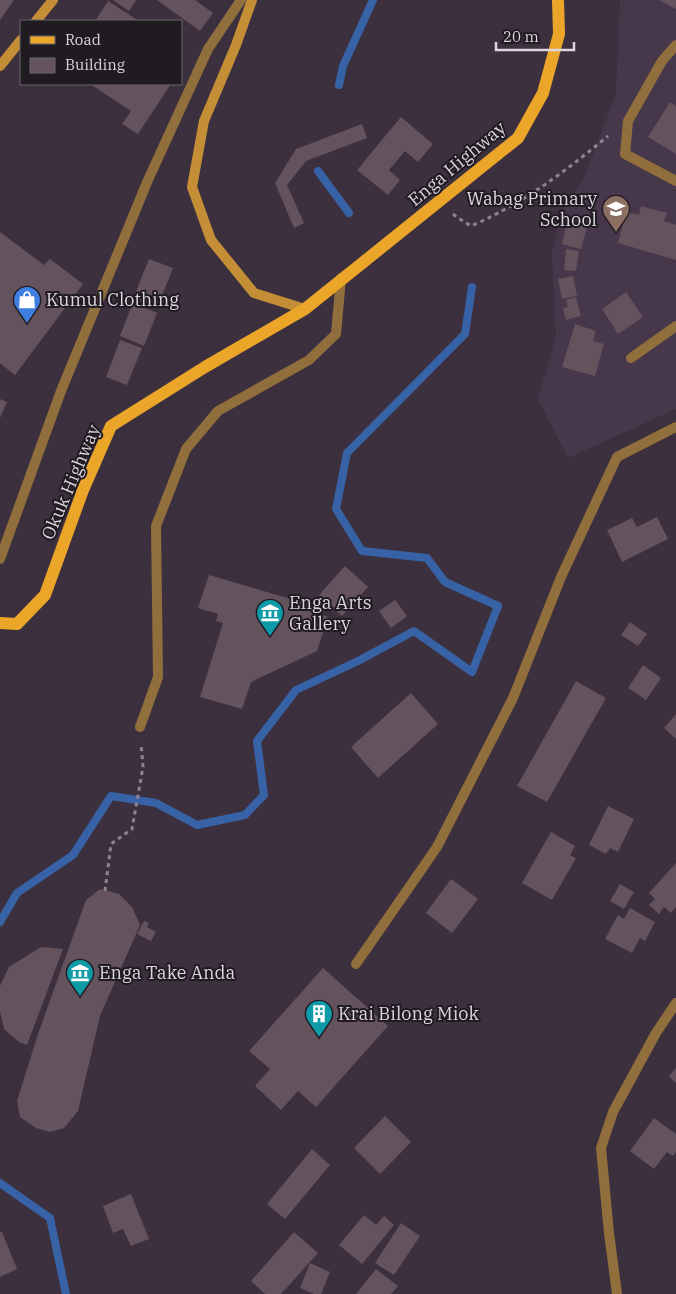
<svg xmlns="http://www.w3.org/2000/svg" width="676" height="1294" font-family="'IBM Plex Serif',serif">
	<rect width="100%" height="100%" fill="#3c303f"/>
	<path fill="#47374b" d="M620,0H676V409L568,458L538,399L556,336L552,252L561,213L584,178L616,94Z"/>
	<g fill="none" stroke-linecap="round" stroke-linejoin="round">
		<path stroke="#3762a5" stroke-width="8" d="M339,85L343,66L373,0
			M318,171L349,213
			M0,922L17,893L73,855L111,796L156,803L197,825L245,815L264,795L257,741L296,690L358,661L414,631L472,672L498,606L445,582L427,558L362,551L336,509L347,453L465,334L472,287
			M0,1183L50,1218L66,1294"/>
	</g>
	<path fill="#64525d" d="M0,0H14L0,20Z
		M113,0H136L129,11Z
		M157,0H195L213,13L200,31Z
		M659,0H676V9Z
		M108,1L139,21H95Z
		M90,84H171L138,134L122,124L131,111Z
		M670,102L676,106V154L648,137Z
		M401,117L433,144L418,162L405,151L389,170L400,180L388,195L357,170Z
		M362,124L367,138L306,161L287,185L304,223L294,228L275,183L296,149Z
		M641,206L667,213L664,221L676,225V260L618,243L626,212L639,215Z
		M567,222L587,227L581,249L562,244Z
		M0,232L44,265L50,259L83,284L15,375L0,363Z
		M566,249L579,251L576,271L564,270Z
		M149,259L173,268L157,308L133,299Z
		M573,276L577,296L562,299L558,279Z
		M626,292L643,317L618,334L602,309Z
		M576,297L581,316L566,320L563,308L568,307L566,300Z
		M133,303L157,313L144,346L120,336Z
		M575,324L596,331L593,341L604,344L595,376L562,367Z
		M120,340L142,348L127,385L106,377Z
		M0,399L7,402L0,418Z
		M657,517L668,539L622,562L607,530L632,518L637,527Z
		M345,566L368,587L342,616L319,595Z
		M209,575L318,607L317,613L328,617L317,651L251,682L242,709L200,697L223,623L216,621L218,614L198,608Z
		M395,600L407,616L391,628L379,611Z
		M630,622L647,634L638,646L621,635Z
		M643,665L661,678L646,700L628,688Z
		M576,681L606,698L547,802L517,786Z
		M411,693L438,724L378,778L351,747Z
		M676,714V739L664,728Z
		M608,806L634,819L618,852L610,848L606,854L589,845Z
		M551,832L575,846L570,855L576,858L552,900L522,883Z
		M676,863V907L671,913L664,907L659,914L649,905L655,899L649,893Z
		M451,879L478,899L452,933L426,913Z
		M620,884L634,892L624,909L610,901Z
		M100,889L119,894L132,907L140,925L100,1016L78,1111L64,1128L50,1132L36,1128L20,1117L17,1101L38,1034L86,900Z
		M630,908L655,922L645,941L640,938L632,953L605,939L618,915L624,919Z
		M144,921L149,923L147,927L156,932L151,941L137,934Z
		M41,947L63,949L27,1045L19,1042L4,1029L0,1012V986L9,967Z
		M323,968L388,1026L316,1107L298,1091L281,1110L255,1086L270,1069L249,1051Z
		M676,1068V1083L669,1076Z
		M385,1116L411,1142L380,1174L354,1148Z
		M654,1118L676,1134V1152L673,1156L667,1152L654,1169L630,1151Z
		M312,1149L330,1165L285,1219L267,1204Z
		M131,1194L149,1239L131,1246L123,1229L113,1233L103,1206Z
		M364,1215L376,1225L384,1216L394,1225L362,1264L339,1245Z
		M401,1223L420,1236L394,1275L375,1263Z
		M0,1232H2L17,1269L0,1277Z
		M294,1232L318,1253L281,1294H265L251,1281Z
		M310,1263L330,1272L321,1294H314L300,1288Z
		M376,1269L398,1286L391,1294H356Z"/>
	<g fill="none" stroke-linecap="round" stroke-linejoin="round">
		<path stroke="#8e8490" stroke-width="3" stroke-dasharray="4 4" stroke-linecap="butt" d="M453,214L458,218L471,226C522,204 566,171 608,136
			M105,891L111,844L132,829L143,767L141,743"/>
		<path stroke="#916f3c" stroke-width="10" d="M140,727L158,677L156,526L186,449L218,411L309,360L336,334L341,278"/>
		<path stroke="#916f3c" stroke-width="10" d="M676,45L662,61L628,121L625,154L676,181
			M631,358L676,326
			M0,559L61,391L148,180L208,49L241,0
			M356,964L437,847L513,698L561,577L617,457L676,427
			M617,1294L609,1233L601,1148L613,1112L656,1033L676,1003"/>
		<path stroke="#c48e36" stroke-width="10" d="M252,0L236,45L204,121L192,187L211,240L254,293L305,309
			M36,21L53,0
			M0,66L21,40"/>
		<path stroke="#eba62a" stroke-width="12" d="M0,623L17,624L45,595L83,490L111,426L205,367L305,309L518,138L543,93L559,34L558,0"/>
	</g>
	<defs>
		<symbol id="school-pin" viewBox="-11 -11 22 30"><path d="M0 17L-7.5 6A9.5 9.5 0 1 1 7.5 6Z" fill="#8d6e63" stroke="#201a21"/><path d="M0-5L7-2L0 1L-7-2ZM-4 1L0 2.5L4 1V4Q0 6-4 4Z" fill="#fff"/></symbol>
		<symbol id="shop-pin" viewBox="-11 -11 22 30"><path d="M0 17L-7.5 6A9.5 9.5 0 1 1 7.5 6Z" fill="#3f7fe0" stroke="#201a21"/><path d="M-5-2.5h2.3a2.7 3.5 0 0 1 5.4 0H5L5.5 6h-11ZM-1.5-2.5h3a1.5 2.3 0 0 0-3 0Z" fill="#fff"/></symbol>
		<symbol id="museum-pin" viewBox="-11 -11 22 30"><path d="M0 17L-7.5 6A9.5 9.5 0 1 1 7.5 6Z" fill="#0f9aa8" stroke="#201a21"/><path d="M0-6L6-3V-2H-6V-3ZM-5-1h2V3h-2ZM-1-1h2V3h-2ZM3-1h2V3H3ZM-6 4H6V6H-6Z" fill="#fff"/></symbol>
		<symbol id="building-pin" viewBox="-11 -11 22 30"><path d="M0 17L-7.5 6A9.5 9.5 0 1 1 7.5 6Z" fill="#0f9aa8" stroke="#201a21"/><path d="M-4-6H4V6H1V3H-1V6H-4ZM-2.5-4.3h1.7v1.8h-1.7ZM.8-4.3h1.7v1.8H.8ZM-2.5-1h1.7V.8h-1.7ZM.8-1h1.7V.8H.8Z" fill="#fff"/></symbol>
	</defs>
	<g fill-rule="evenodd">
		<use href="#school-pin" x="600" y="193" width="32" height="43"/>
		<use href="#shop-pin" x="11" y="284" width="32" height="43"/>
		<use href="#museum-pin" x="254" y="597" width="32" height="43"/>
		<use href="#museum-pin" x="64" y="957" width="32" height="43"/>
		<use href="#building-pin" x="303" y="998" width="32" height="43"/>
	</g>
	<g text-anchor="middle" stroke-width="4" stroke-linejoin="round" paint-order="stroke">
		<g font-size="18" fill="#dcd5de" stroke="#201a21">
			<text transform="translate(457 164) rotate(-40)" y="6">Enga Highway</text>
			<text transform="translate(71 482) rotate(-67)" y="6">Okuk Highway</text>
		</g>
		<g font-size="18" fill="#dcd5de" stroke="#201a21" text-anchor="start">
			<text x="597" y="205" text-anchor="end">Wabag Primary<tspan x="597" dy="21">School</tspan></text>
			<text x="46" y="306">Kumul Clothing</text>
			<text x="289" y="609">Enga Arts<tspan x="289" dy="21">Gallery</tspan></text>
			<text x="99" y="979">Enga Take Anda</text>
			<text x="338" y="1020">Krai Bilong Miok</text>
		</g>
	</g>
	<rect x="20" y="20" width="162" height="65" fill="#201a21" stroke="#6b656d"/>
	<rect x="30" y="36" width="25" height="8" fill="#eba62a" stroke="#6b656d"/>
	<text x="65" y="45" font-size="15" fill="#dcd5de">Road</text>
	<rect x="30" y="58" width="25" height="15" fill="#64525d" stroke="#6b656d"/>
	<text x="65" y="70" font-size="15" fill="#dcd5de">Building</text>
	<path d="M496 42v8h78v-8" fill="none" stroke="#dcd5de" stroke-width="2.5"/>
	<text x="503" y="42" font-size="15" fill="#dcd5de" stroke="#201a21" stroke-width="4" paint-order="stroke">20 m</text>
</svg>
